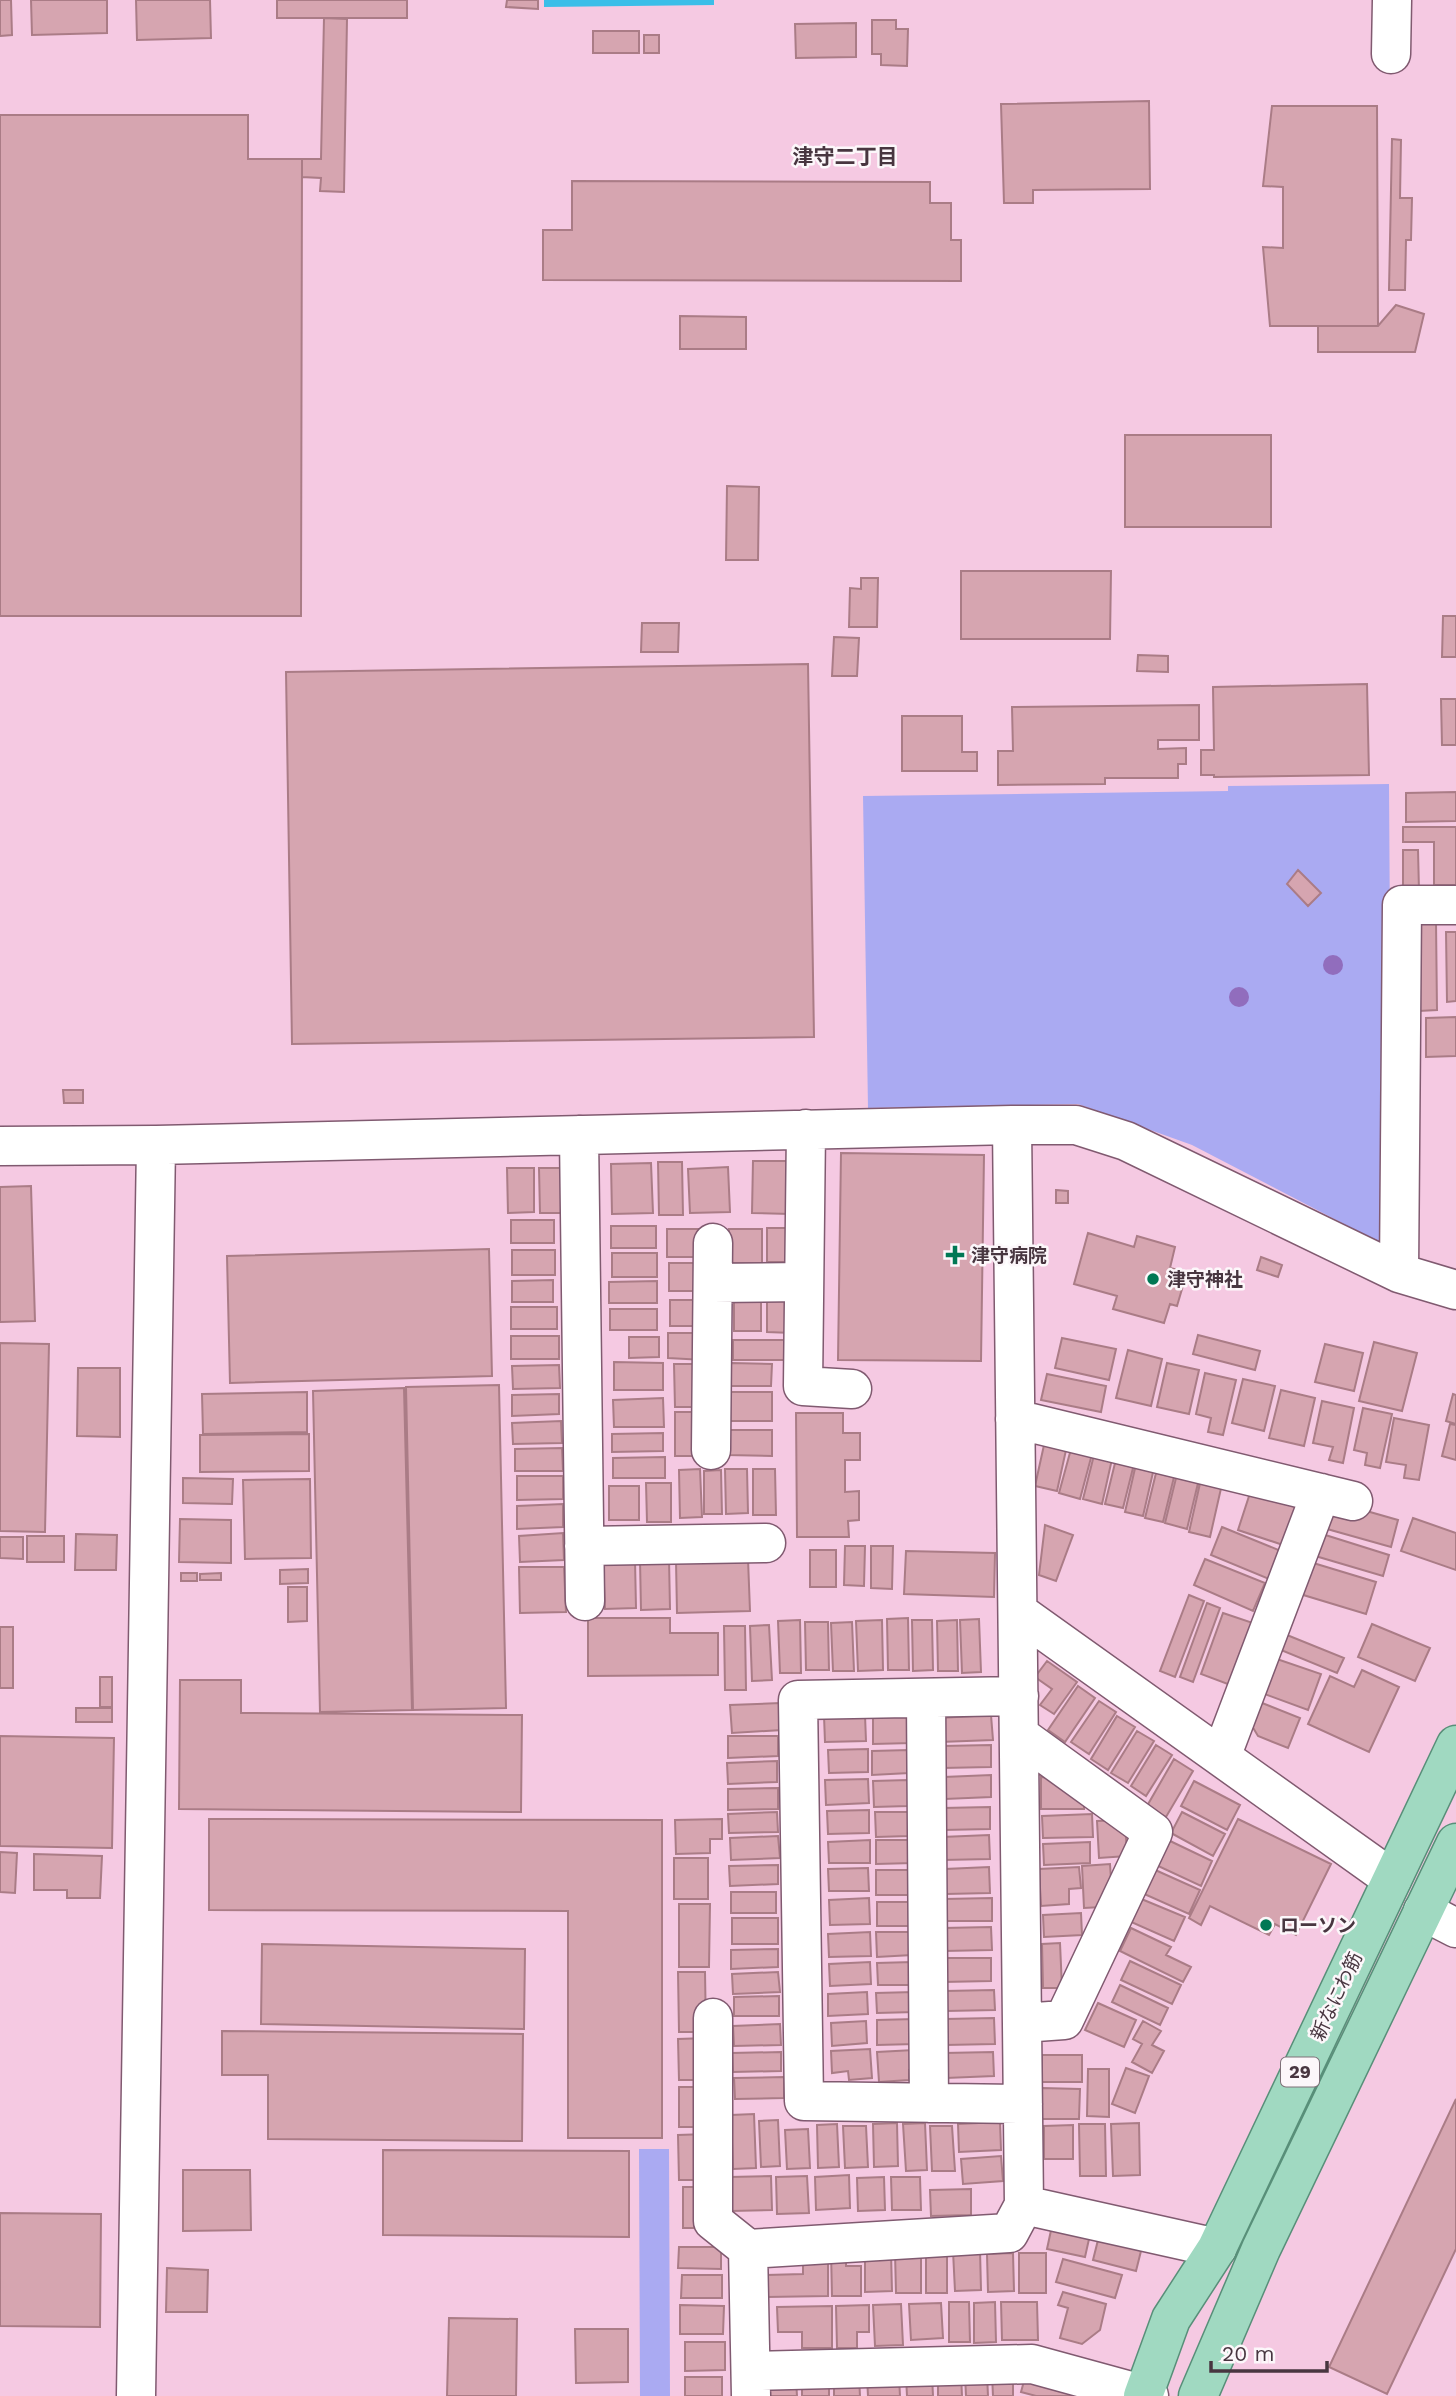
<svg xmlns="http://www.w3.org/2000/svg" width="1456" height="2396" font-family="'Work Sans','Noto Sans JP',sans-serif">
	<rect width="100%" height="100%" fill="#f5c9e2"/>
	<path fill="#aaaaf2" d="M1389,784L1392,1249L1192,1145L1078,1104L868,1108L863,796L1228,791V786Z
		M639,2149H669L670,2396H640Z"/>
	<path fill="#3abee8" d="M544,0H714V5L544,7Z"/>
	<path fill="#d6a5b0" stroke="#aa7c86" stroke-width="2" d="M0,0H11L12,35L0,36Z
		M31,0H107V33L32,35Z
		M136,0H210L211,38L137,40Z
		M277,0H407V18H277Z
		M507,0H538V9L506,7Z
		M324,18L347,19L344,192L320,191L321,178L302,177V159H321Z
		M872,20H896V29H908L907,66L881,65V54H872Z
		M856,23V57L796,58L795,24Z
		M593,31H639V53H593Z
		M644,35H659V53H644Z
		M1149,101L1150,189L1033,190V203H1004L1001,104Z
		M1272,106H1377L1378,326H1270L1263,247L1283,248V187L1263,186Z
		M0,115H248V159H302L301,616H0Z
		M1392,139L1401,140L1400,198H1412L1411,240H1406L1405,290H1389Z
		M572,181L930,182V203H951V240H961V281L543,280V230H572Z
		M1396,305L1424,314L1415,352H1318V326H1378Z
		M680,316L746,317V349H680Z
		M1125,435H1271V527H1125Z
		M727,486L759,487L758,560H726Z
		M961,571H1111L1110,639H961Z
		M861,578H878L877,627H849L850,588L861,589Z
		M1443,616H1456V657H1442Z
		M642,623H679L678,652H641Z
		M834,637L859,638L857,676H832Z
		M1138,655L1168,656V672L1137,671Z
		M808,664L814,1037L292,1044L286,672Z
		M1367,684L1369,775L1214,777V775H1201V750H1214L1213,687Z
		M1441,699H1456V745H1442Z
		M1199,705V740H1158V749L1186,748V764H1178V778H1105V784L998,785V751H1013L1012,707Z
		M902,716H962V752H977V771H902Z
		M1456,792V821L1406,822V793Z
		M1403,827H1456V885H1434V842H1403Z
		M1403,850H1418L1419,891H1403Z
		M1298,870L1321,893L1308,906L1287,884Z
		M1436,922L1437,1010L1419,1011L1418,923Z
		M1446,932H1456V1001L1447,1002Z
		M1456,1017V1056L1426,1057V1018Z
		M63,1090H83V1103H64Z
		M841,1153L984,1155L981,1361L838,1360Z
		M753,1161H791L790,1214L752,1213Z
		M658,1162H682L683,1215H659Z
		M651,1163L653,1213L612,1214L611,1164Z
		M728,1167L730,1212L690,1213L688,1169Z
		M507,1168H534V1212L508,1213Z
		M539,1168H563L564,1213H540Z
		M31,1186L35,1321L0,1322V1187Z
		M1056,1190L1068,1191V1203H1056Z
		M511,1220H554V1243H511Z
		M611,1226H656V1248H611Z
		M767,1228H795V1262H767Z
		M667,1229H704V1257H667Z
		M729,1229H762V1263H729Z
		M1088,1233L1134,1247L1137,1236L1175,1247L1170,1268L1187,1272L1177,1306L1170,1304L1164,1323L1113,1309L1117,1296L1074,1284Z
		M489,1249L492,1376L230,1383L227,1256Z
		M512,1250H555V1275H512Z
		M612,1253H657V1277H612Z
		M1261,1257L1282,1265L1278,1277L1257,1270Z
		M669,1263H704L703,1291H669Z
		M553,1280V1302H512V1281Z
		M657,1281V1303H609V1282Z
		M734,1294L761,1295V1331H734Z
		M767,1296H792V1333L767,1332Z
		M670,1300H704V1326H670Z
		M511,1307H557V1329H511Z
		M610,1309H657V1330H610Z
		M668,1333H705L704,1360L668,1358Z
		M1198,1335L1260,1351L1255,1370L1193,1354Z
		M511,1336H559V1359H511Z
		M629,1337H659V1357L629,1358Z
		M1062,1338L1116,1349L1109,1380L1055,1368Z
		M733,1340H790V1360H733Z
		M1374,1342L1417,1353L1402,1411L1359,1401Z
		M0,1343L49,1344L45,1532L0,1531Z
		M1325,1344L1363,1353L1354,1391L1315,1382Z
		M1128,1350L1162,1359L1151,1406L1116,1398Z
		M614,1362L663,1363V1390H614Z
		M731,1363L772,1364L771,1386H730Z
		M1167,1363L1199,1370L1189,1414L1157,1407Z
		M674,1364H701V1407H675Z
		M559,1365L560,1388L513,1389L512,1366Z
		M78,1368H120V1437L77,1436Z
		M1205,1373L1236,1380L1223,1435L1208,1432L1211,1418L1196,1414Z
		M1047,1374L1106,1386L1101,1412L1041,1400Z
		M1243,1379L1275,1386L1264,1431L1232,1423Z
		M499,1385L506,1708L413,1710L406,1387Z
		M404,1388L412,1710L320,1712L313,1391Z
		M1281,1390L1315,1398L1304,1446L1269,1438Z
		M307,1392V1432L203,1434L202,1394Z
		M729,1392H772V1421H729Z
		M559,1394V1414L512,1416V1395Z
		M1453,1394L1456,1395V1424L1446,1421Z
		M663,1398L664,1427H614L613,1400Z
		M1322,1401L1354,1408L1343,1463L1329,1460L1333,1447L1313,1443Z
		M1363,1408L1392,1414L1380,1468L1365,1465L1367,1453L1354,1450Z
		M675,1412H702L703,1456H675Z
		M796,1413H843V1433H860V1460H845V1492L859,1491V1520L848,1521L849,1537H797Z
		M1394,1418L1429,1425L1419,1480L1404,1478L1406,1465L1386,1462Z
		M561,1421L562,1443L513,1444L512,1423Z
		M1450,1424L1456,1425V1460L1442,1456Z
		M727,1430H772V1456L727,1455Z
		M663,1433V1451L612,1452V1434Z
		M309,1434V1471L200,1472V1435Z
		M1044,1445L1066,1450L1057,1491L1035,1486Z
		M562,1448L563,1471H515V1449Z
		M1071,1449L1092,1454L1080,1499L1059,1493Z
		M1094,1455L1112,1459L1102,1504L1083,1499Z
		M665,1457V1478H613V1458Z
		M1116,1459L1134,1464L1123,1508L1105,1504Z
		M1136,1464L1154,1468L1143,1516L1125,1512Z
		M700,1469L702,1517L680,1518L679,1470Z
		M725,1469H747L748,1513L726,1514Z
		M753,1469H775L776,1515H753Z
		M1157,1469L1175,1473L1163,1522L1145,1518Z
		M721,1470L722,1514H704V1471Z
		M1177,1474L1199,1479L1187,1529L1165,1523Z
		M517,1476H563V1499L517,1500Z
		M183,1478L233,1479L232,1504L183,1503Z
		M310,1479L311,1558L245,1559L243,1480Z
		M1201,1479L1222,1484L1210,1537L1189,1532Z
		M646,1483H671V1522H647Z
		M609,1486H639V1520H609Z
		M1251,1490L1299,1506L1286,1546L1238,1530Z
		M1328,1500L1398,1520L1391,1547L1320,1527Z
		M563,1504V1527L517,1529V1506Z
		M1413,1518L1456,1533V1570L1401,1551Z
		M180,1519L231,1520V1563L179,1562Z
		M1045,1525L1073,1535L1056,1581L1039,1575Z
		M1222,1527L1281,1551L1269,1579L1211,1555Z
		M563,1533L564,1560L520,1562L519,1536Z
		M1319,1533L1389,1555L1383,1576L1312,1555Z
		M76,1534L117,1535L116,1570H75Z
		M27,1536H64V1562H27Z
		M0,1537H23V1559L0,1558Z
		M845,1546H865L864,1586L844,1585Z
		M871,1546H893L892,1589L871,1588Z
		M810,1550H836V1587H810Z
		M906,1551L995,1553L994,1597L904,1594Z
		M669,1559L670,1609L641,1610L640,1560Z
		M748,1559L750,1611L677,1613L676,1561Z
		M1205,1559L1265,1583L1253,1611L1194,1585Z
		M635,1560L636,1608L605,1609L603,1561Z
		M1310,1562L1376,1582L1366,1614L1300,1594Z
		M519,1567H564L566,1612L520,1613Z
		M308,1569V1583L280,1584V1570Z
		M181,1573H197V1581H181Z
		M221,1573V1580H200V1574Z
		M288,1587H307V1621L288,1622Z
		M1189,1595L1204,1601L1175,1677L1160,1671Z
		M1207,1603L1220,1608L1193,1682L1180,1677Z
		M1223,1613L1256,1624L1233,1686L1201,1674Z
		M588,1618H670V1633H718V1675L588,1676Z
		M908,1618L909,1670H888L887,1619Z
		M979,1619L981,1672L962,1673L960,1620Z
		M800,1620L801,1673H780L778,1621Z
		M882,1620L883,1670L858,1671L856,1621Z
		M912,1620H932L933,1670L913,1671Z
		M957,1620L958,1671H938L937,1621Z
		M805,1622H828L829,1670H806Z
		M852,1622L854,1671H833L831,1623Z
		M1372,1624L1430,1648L1415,1681L1358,1657Z
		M769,1625L772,1680L752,1681L750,1626Z
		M724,1626H745L746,1690H725Z
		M0,1627H13V1688H0Z
		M1282,1633L1344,1658L1337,1673L1276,1648Z
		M1271,1657L1321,1674L1308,1710L1259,1692Z
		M1047,1661L1077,1682L1054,1714L1040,1705L1052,1689L1035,1677Z
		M1362,1670L1399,1687L1369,1752L1308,1724L1330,1676L1354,1687Z
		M100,1677H112V1707H100Z
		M180,1680H241V1713L522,1715L521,1812L179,1809Z
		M1078,1686L1095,1698L1065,1742L1048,1730Z
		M1099,1701L1116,1712L1089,1754L1071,1742Z
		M1257,1701L1300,1718L1288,1748L1258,1736L1249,1721Z
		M780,1703L782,1730L732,1733L730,1705Z
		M76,1708H112V1722H76Z
		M865,1715L866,1741L825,1742L824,1716Z
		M873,1715H912V1743L873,1744Z
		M991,1715L993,1740L940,1742L939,1718Z
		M1117,1716L1135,1727L1108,1770L1091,1759Z
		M1137,1731L1154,1741L1128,1783L1111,1773Z
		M0,1736L114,1738L112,1848L0,1846Z
		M728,1736H778V1756L728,1758Z
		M991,1745V1767L942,1768V1746Z
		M1156,1745L1172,1755L1146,1796L1131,1786Z
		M868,1749V1772L829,1773L828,1750Z
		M909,1750V1773L872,1775V1751Z
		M1174,1759L1193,1771L1166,1817L1147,1806Z
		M777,1761V1782L728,1784L727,1763Z
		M991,1775V1797L945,1799L944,1777Z
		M1041,1777L1066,1778L1084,1788V1809H1041Z
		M868,1779L869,1803L826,1805L825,1780Z
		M908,1780V1806L874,1807L873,1781Z
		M1194,1781L1240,1805L1227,1830L1181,1806Z
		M778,1788V1809L728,1810V1789Z
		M990,1807V1829L943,1830V1808Z
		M869,1810V1833L828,1834L827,1811Z
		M777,1812L778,1832L729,1833L728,1814Z
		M875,1812H909V1836L876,1837Z
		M1182,1812L1225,1834L1213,1856L1171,1833Z
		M1092,1814L1093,1837L1043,1838L1042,1816Z
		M209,1819L662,1820V2138H568V1911L209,1910Z
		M722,1819V1839H710V1853L676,1854L675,1820Z
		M1238,1819L1331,1864L1296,1935L1275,1924L1269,1935L1210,1906L1201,1925L1189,1918Z
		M1125,1820L1127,1856L1099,1858L1097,1821Z
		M989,1835L990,1859L943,1860L942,1837Z
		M778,1836L780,1858L731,1860L730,1838Z
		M870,1840V1863H829L828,1842Z
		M876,1840H913V1863L876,1864Z
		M1168,1840L1212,1861L1201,1886L1156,1865Z
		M1090,1842V1863L1044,1865L1043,1844Z
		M0,1852L17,1853L15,1893L0,1892Z
		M34,1854L102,1856L100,1898H67V1890H34Z
		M674,1858H708V1899H674Z
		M1110,1864L1112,1895L1102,1907L1084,1908L1082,1866Z
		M778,1865V1884L730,1886L729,1866Z
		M989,1867L990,1893L946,1894L945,1869Z
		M1079,1867L1081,1888L1069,1889V1904L1041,1906L1039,1869Z
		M868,1868L869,1891H829L828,1869Z
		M1153,1869L1200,1890L1189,1914L1142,1893Z
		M876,1870H913V1895H876Z
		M731,1892H776V1913H731Z
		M869,1898L870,1924L830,1925L829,1900Z
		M992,1898V1921H945L944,1899Z
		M1139,1898L1185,1917L1174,1941L1129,1921Z
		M877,1902H914V1926H877Z
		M679,1904H710L709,1967H679Z
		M1081,1913L1082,1935L1044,1937L1043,1915Z
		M732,1918H778V1944H732Z
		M991,1927L992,1950L944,1951L943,1928Z
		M1131,1928L1171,1947L1166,1955L1191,1967L1183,1982L1120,1951Z
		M870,1932L871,1956L829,1957L828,1934Z
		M876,1932H911L912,1955L877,1957Z
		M1060,1943L1062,1988H1043L1042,1944Z
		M262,1944L525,1949L524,2029L261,2024Z
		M778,1949V1967L731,1969V1950Z
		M942,1958H991V1981L943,1982Z
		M1130,1961L1181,1985L1172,2004L1121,1980Z
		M870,1962L871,1984L830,1986L829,1964Z
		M912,1962V1985H878L877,1963Z
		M678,1972H705L706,2032H679Z
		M778,1972L780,1992L733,1994L732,1974Z
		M1120,1985L1168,2008L1160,2025L1112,2002Z
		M994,1990L995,2010L946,2011L945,1991Z
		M867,1992L868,2014L828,2016V1994Z
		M914,1992L915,2012L877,2013L876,1993Z
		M779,1996V2016H734V1997Z
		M1098,2003L1136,2020L1124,2047L1085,2030Z
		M994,2018L995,2044L945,2045V2019Z
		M915,2019V2044L877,2045V2020Z
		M866,2021L867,2043L832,2046L831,2023Z
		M1143,2021L1161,2031L1152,2045L1164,2051L1152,2073L1132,2062L1142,2044L1133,2039Z
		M780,2024L781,2045L734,2046L733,2026Z
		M222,2031L523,2034L522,2141L268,2139V2075H222Z
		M706,2038L707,2080H679L678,2039Z
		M870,2049L872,2078L849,2080L848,2071L832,2073L831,2051Z
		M914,2050L916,2070H909V2080L879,2082L877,2052Z
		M781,2052V2071L733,2072L732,2053Z
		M993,2052L994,2076L946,2078L945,2053Z
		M1042,2055H1082V2082H1042Z
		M1126,2068L1149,2076L1135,2113L1112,2104Z
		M1088,2069H1109V2117L1087,2116Z
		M784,2077V2098L735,2099L734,2078Z
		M679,2087H707V2127H679Z
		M1042,2088L1080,2089L1079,2119H1042Z
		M1456,2099V2249L1387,2394L1329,2367Z
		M754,2114L756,2168L733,2169L731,2115Z
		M778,2120L780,2166L761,2167L759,2121Z
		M1000,2122L1001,2150L959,2152L958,2124Z
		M897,2123L898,2166L874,2167L873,2124Z
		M925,2123L927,2170L906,2171L903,2124Z
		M1139,2123L1140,2175L1113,2176L1111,2124Z
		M837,2124L839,2167L818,2168L817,2125Z
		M1079,2124H1105L1106,2176H1080Z
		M1073,2125V2159H1044V2126Z
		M843,2126H866L868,2167L845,2168Z
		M930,2126H952L955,2171H932Z
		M808,2129L810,2168L787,2169L785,2130Z
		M707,2134V2180H679L678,2135Z
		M383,2150L629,2151V2237L383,2235Z
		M1001,2156L1003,2181L963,2184L961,2159Z
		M183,2170H250L251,2230L183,2231Z
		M849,2175L850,2208L816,2210L815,2177Z
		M771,2176L772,2210L731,2211L730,2177Z
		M807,2176L809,2213L777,2214L776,2177Z
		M884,2177L885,2210L858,2211L857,2178Z
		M891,2177H920L921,2210H892Z
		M683,2187H708V2228H683Z
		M971,2189V2215L931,2216L930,2190Z
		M0,2213L101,2214L100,2327L0,2326Z
		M1053,2221L1091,2230L1085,2257L1047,2249Z
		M1100,2232L1143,2243L1136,2271L1093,2260Z
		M679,2247H721V2269L678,2268Z
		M980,2250L981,2290L955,2291L953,2251Z
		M831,2251H846V2266H861V2296H832Z
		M926,2251H947V2293H926Z
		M865,2252H891L892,2291L865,2292Z
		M895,2252H921V2293H896Z
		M1013,2253L1014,2291L988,2292L987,2254Z
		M1019,2253H1046V2293H1019Z
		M803,2255H828V2296L767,2297V2275L803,2274Z
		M1063,2259L1122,2275L1115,2298L1056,2282Z
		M167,2268L208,2270L207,2312H166Z
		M682,2275H722V2298H681Z
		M1063,2292L1106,2304L1100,2330L1082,2344L1060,2338L1068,2308L1058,2305Z
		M949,2302H969L970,2342H949Z
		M995,2302L996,2342L974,2343V2303Z
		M1001,2302H1037L1038,2340H1002Z
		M941,2303L943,2338L911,2340L909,2304Z
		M901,2304L903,2345L875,2346L873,2305Z
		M680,2305L724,2306L723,2334H680Z
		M869,2305V2332H857V2348H837L836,2306Z
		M832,2306V2348H802V2332H778L777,2307Z
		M449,2318L517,2319L516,2396H447Z
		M575,2329H628V2382L576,2383Z
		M685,2342H725V2370L685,2371Z
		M1027,2370L1076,2396H1036L1021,2392Z
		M1013,2373V2396H993L992,2374Z
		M961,2374L962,2396H938V2375Z
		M987,2374L988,2396H966L965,2375Z
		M932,2375L933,2396H907L906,2376Z
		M859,2376L860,2396H834V2377Z
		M899,2376L900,2396H868L867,2377Z
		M685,2377H722V2396H685Z
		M802,2377H829V2396H802Z
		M796,2379L797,2396H768L767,2381Z"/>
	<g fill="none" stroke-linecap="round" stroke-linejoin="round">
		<defs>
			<path id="minor" d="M1391,54L1392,0
				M1012,1125L1024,2205L1217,2248
				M806,1129L803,1386L852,1389
				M579,1135L585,1601
				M0,1146L156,1145L1012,1125H1076L1126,1141L1399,1273L1456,1290
				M1399,1273L1402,905H1456
				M713,1283L804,1282
				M1015,1419L1353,1501
				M711,1450L713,1243
				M584,1546L766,1543
				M1018,1612L1392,1879
				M1019,1696L798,1700L804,2101L1023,2104
				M926,1698L929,2103
				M1019,1735L1153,1832L1064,2020L1022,2023
				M1221,1757L1321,1493
				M1423,1911L1456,1928
				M713,2018V2221L748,2249
				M751,2371L1032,2364L1149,2396
				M136,2396L156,1145
				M751,2396L748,2249L1009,2233L1024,2205"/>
			<path id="major" d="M1143,2396L1171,2319L1217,2248L1456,1745
				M1198,2396L1261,2249L1456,1843"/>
		</defs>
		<use href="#minor" stroke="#805a70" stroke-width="41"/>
		<use href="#major" stroke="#588f79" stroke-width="41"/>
		<use href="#minor" stroke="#fff" stroke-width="38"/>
		<use href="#major" stroke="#a0d9c1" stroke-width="38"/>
	</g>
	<g fill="#916dbd">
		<circle cx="1333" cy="965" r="10"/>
		<circle cx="1239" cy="997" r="10"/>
	</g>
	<g fill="#007854" stroke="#fcf7fa" stroke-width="2.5">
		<path d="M951.5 1244.5h7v7h7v7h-7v7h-7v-7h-7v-7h7z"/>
		<circle cx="1153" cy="1279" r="7"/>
		<circle cx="1266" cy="1925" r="7"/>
	</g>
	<g text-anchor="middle" stroke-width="5" stroke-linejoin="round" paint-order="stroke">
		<rect fill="#fcf7fa" stroke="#7e7078" stroke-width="2" x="1281" y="2057.5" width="38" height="29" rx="5"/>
		<g font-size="18" font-weight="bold" fill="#483640">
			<text x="1300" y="2078">29</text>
		</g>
		<g font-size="19" font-weight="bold" fill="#483640" stroke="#fcf7fa" text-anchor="start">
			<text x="971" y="1262">津守病院</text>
			<text x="1167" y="1286">津守神社</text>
			<text x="1280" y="1932">ローソン</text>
		</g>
		<g font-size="19" fill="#483640" stroke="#fcf7fa">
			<text transform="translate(1336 1996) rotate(-65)" y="7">新なにわ筋</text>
		</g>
		<g font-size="21" font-weight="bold" fill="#483640" stroke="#fcf7fa">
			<text x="845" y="164">津守二丁目</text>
		</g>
	</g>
	<path d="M1211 2361v10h116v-10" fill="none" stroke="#483640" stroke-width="3.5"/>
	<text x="1222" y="2361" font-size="21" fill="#483640" stroke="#fcf7fa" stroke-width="5" paint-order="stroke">20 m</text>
</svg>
